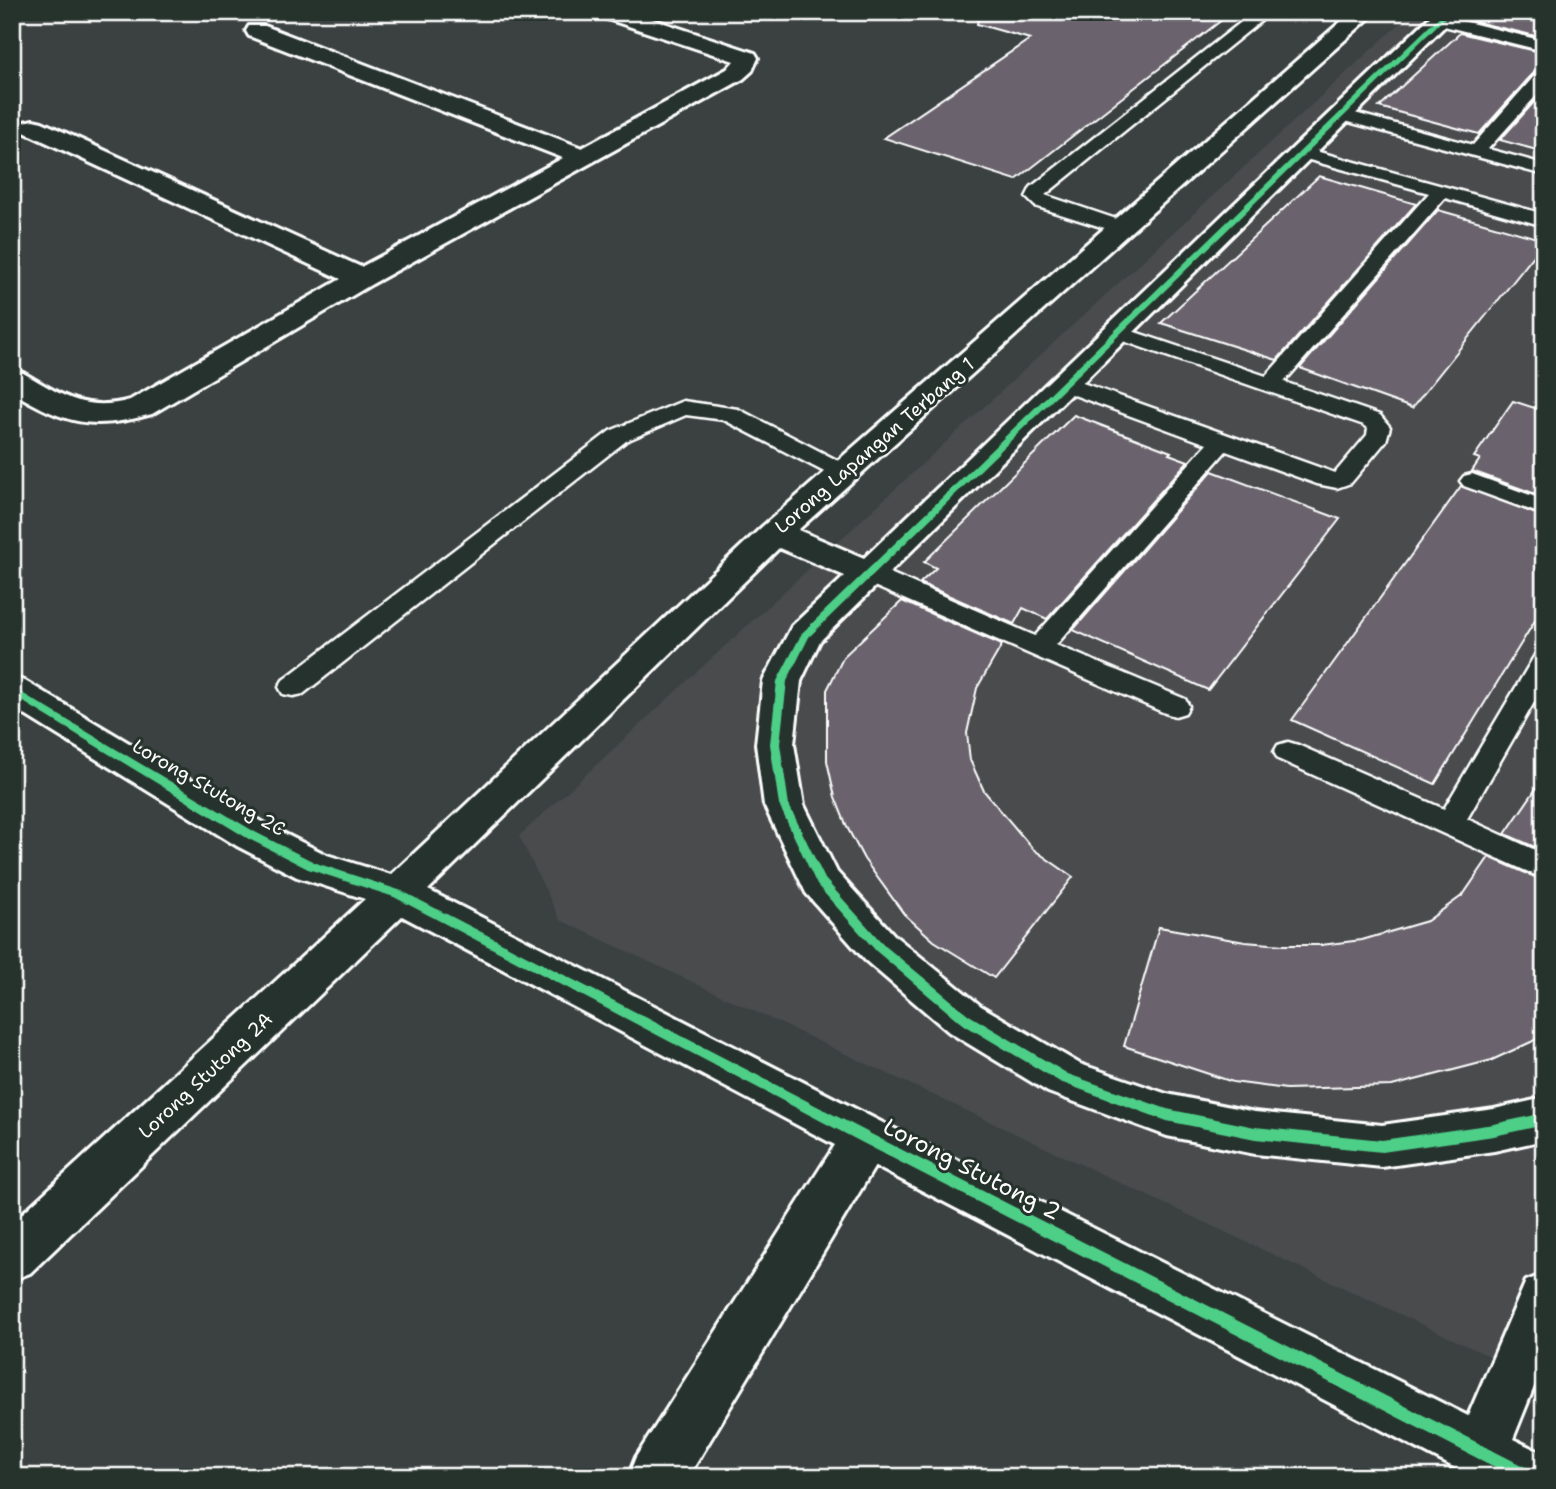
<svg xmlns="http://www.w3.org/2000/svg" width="1556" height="1489" font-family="'Shantell Sans',sans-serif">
	<rect width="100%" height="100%" fill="#3a4140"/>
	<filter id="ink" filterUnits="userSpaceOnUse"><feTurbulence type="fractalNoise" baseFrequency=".0143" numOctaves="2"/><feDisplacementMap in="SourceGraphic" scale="14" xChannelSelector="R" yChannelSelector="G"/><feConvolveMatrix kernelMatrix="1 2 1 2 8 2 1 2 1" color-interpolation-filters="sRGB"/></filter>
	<g filter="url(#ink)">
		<path fill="#484b4e" d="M1412,12H1544V1382L560,920L519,836Z"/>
		<path fill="#6a636d" stroke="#fff" stroke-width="2" d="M979,12H1232L1016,180L884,138L1030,39L977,24Z
			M1492,12H1544V38L1472,21Z
			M1460,33L1544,53V68L1536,70L1479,134L1379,107Z
			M1544,91V152L1500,140Z
			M1319,176L1416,204L1277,360L1161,323Z
			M1438,210L1544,240V243L1412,408L1300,368Z
			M1513,401L1544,411V497L1472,471L1480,459L1474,457Z
			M1074,415L1171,452L1169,454L1188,461L1047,619L1023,608L1014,624L920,583L936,568L924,562Z
			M1212,471L1340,519L1208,690L1073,630Z
			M1461,486L1544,517V606L1435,784L1292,720Z
			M902,601L1002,645L977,688L967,733L970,760L984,791L1033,849L1073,877L994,978L934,941L904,914L864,859L847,827L835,797L827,761V690L844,656Z
			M1544,777V851L1505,834Z
			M1489,857L1544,881V1034L1531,1042L1492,1060L1392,1086L1286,1089L1233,1082L1124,1046L1159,927L1245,942L1284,945H1321L1362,940L1427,921L1463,895Z"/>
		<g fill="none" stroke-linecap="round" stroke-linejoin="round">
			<defs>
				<path id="lane" d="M1254,12H1272L1045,195L1128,223L1131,227L1128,231H1114L1035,206L1026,197L1031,187Z
					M1438,15L1544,41V51L1432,23L1430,20L1432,17Z
					M1544,71V87L1488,149L1544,164V175L1334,118L1331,114L1340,109L1473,145L1538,72Z
					M1301,147L1544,214V226L1445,198L1284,382L1380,415L1390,427L1386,441L1351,483L1337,488L1317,484L1226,451L1056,645L1185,699L1189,706L1185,713L1175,716L1165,713L858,579L854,573L858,567L867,565L876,567L1035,636L1207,444L1055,388L1052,383L1055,378L1063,376L1335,473L1367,435L1368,428L1364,425L1109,336L1105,332L1109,328H1123L1266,376L1429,193L1295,156L1292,152Z
					M683,401L738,409L852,468L856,473L852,478H836L724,420L686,415L626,441L303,694L293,696L283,694L279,687L283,680L610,431Z
					M1472,474L1544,500V515L1464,486L1460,481L1464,476Z
					M1544,652V685L1467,819L1544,854V879L1278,759L1274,752L1278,745L1288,742L1298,745L1444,809L1535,655Z"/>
				<path id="street" d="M598,12H631L755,53L758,58L752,71L743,79L372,284L152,414C90,431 67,424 12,392V370L23,373C61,394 84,413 130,400L341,279L24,132L21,127L24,122L33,120L42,122L361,267L563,158L249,36L246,31L249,26H265L582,148L727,69L734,61L601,17Z
					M1352,12H1376L798,530L864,558L1435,12H1459L820,641L801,681L794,744L804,805L837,872L895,936L981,1006L1080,1064L1167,1094L1255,1112L1382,1125L1494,1109L1544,1098V1140L1494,1151L1382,1167L1255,1154L1167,1136L1048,1092L949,1032L865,960L806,893L764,805L756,744L763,681L792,626L845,576L779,548L428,890L883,1123L1468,1416L1526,1281L1544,1274V1362L1513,1439L1544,1454V1477H1472L1461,1471L875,1166L688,1477H628L636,1457L835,1145L402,916L30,1273L12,1280V1223L365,899L297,877L237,846L12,707V677L25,681L265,824L327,855L391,875L763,526Z"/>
			</defs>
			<use href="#lane" stroke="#fff" stroke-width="5"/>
			<use href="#street" stroke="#fff" stroke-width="6"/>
			<use href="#lane" fill="#26332d" fill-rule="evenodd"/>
			<use href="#street" fill="#26332d" fill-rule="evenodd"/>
			<defs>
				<path id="cycleway" d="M1444,12H1451L809,637L787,681L780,744L789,805L825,879L884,945L969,1015L1068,1074L1167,1109L1255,1127L1382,1140L1494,1124L1544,1113V1125L1494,1136L1382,1152L1255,1139L1167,1121L1060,1082L961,1023L876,951L817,885L779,805L770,744L777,681L802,633Z
					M12,687L255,832L316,863L402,891L871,1134L1535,1472L1537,1477H1514L861,1142L394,897L308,869L247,838L12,695Z"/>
			</defs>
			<use href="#cycleway" stroke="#26332d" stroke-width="5"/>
			<use href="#cycleway" fill="#4dcf88" fill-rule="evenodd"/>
		</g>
	</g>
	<g text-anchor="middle" stroke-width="6" stroke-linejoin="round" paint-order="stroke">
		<g font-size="19" fill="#fff" stroke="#26332d">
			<text transform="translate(874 445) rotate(-41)" y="7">Lorong Lapangan Terbang 1</text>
			<text transform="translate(209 787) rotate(30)" y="7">Lorong Stutong 2C</text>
			<text transform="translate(205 1075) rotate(-43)" y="7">Lorong Stutong 2A</text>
		</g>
		<g font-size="23" fill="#fff" stroke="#26332d">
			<text transform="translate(972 1169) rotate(27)" y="8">Lorong Stutong 2</text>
		</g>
	</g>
	<rect width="1556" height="1489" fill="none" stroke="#26332d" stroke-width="42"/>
	<rect x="21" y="21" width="1514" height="1447" fill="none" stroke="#fff" stroke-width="2.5" filter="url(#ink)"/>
</svg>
